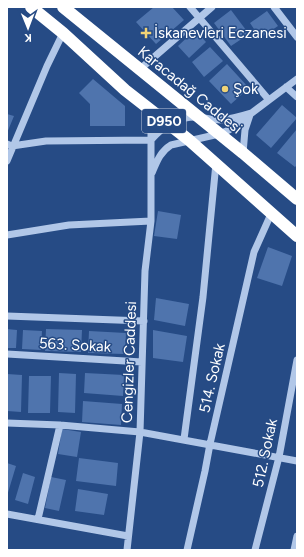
<svg xmlns="http://www.w3.org/2000/svg" width="304" height="557" font-family="Figtree,sans-serif">
	<rect width="100%" height="100%" fill="#264b85"/>
	<path fill="#4f74ad" d="M154,7H172L184,20L156,44L136,22Z
		M231,10L249,34L231,46L214,23Z
		M267,11L278,26L260,38L250,23Z
		M195,30L206,42L189,58L178,46Z
		M210,47L223,61L204,77L192,62Z
		M227,64L249,88L231,104L209,81Z
		M93,79L125,106V126H90V104L79,93Z
		M282,105L297,118L271,148L256,135Z
		M7,114L14,116L7,133Z
		M297,129V165L295,167L277,153Z
		M158,211L181,215L177,239L154,236Z
		M268,247L292,256L282,286L257,278Z
		M156,298L189,304L185,326L154,320Z
		M7,329L17,330L16,348H7Z
		M46,329L82,330L81,352L45,351Z
		M23,330L42,331L41,350L22,349Z
		M153,330L187,336L183,362L153,358Z
		M89,331L126,333L125,354L88,353Z
		M59,373L76,374L75,413L58,412Z
		M85,373L124,375L123,396L84,393Z
		M7,374L22,375L21,412L7,411Z
		M29,376H51L50,413H28Z
		M83,401L122,404L121,425L82,422Z
		M62,429L81,432L77,457L58,454Z
		M79,458L118,463L116,486L76,481Z
		M7,463L16,466L7,496Z
		M23,473L35,477L28,504L15,500Z
		M51,477L66,480L59,511L45,508Z
		M78,489L108,494L104,515L75,511Z"/>
	<g fill="none" stroke-linecap="round" stroke-linejoin="round">
		<path stroke="#b1c7e8" stroke-width="7" d="M190,7L269,100
			M274,7L297,37
			M139,70L212,7
			M286,87L297,97
			M7,144L12,146L46,141L151,140C163,126 179,116 199,117C206,118 213,120 221,120C231,119 241,116 251,113
			M243,153L245,130L250,115
			M7,161L47,66L63,33
			M152,173C157,161 160,152 171,145L219,134L229,130L297,79
			M7,235L69,225L151,221
			M7,316L144,321
			M7,354L142,362
			M7,423L60,425L140,432L297,461
			M184,439L203,297L216,163
			M7,514L128,536
			M38,519L60,425
			M127,550L140,432L145,271L151,221V110
			M187,550L205,471L210,444L254,252L271,214
			M255,550L279,457L297,360
			M294,550L297,536"/>
		<path stroke="#fff" stroke-width="12" d="M31,7L63,33L125,90L189,140L297,236
			M63,7L243,153L297,199"/>
	</g>
	<g fill="#f1d376" stroke="#264b85" stroke-width="1.5">
		<path d="M144 27h4v4h4v4h-4v4h-4v-4h-4v-4h4z"/>
		<circle cx="225" cy="89" r="4"/>
	</g>
	<g text-anchor="middle" stroke-width="3" stroke-linejoin="round" paint-order="stroke">
		<rect fill="#264b85" stroke="#bec9da" stroke-width="1" x="142" y="109" width="44" height="24" rx="3"/>
		<g font-size="14" font-weight="bold" fill="#fff">
			<text x="164" y="126">D950</text>
		</g>
		<g font-size="15" fill="#fff" stroke="#264b85" text-anchor="start">
			<text x="154" y="38">İskanevleri Eczanesi</text>
			<text x="233" y="94">Şok</text>
		</g>
		<g font-size="15" fill="#fff" stroke="#264b85">
			<text transform="translate(190 90) rotate(39)" y="5">Karacadağ Caddesi</text>
			<text transform="translate(75 345) rotate(3)" y="5">563. Sokak</text>
			<text transform="translate(129 362) rotate(-88)" y="5">Cengizler Caddesi</text>
			<text transform="translate(212 378) rotate(-77)" y="5">514. Sokak</text>
			<text transform="translate(265 453) rotate(-78)" y="5">512. Sokak</text>
		</g>
	</g>
	<rect width="304" height="557" fill="none" stroke="#ffffff" stroke-width="16"/>
	<g transform="translate(28 28) rotate(179)" stroke="#264b85" stroke-width="3" paint-order="stroke">
	<path d="M0-3L7 15L0 10L-7 15Z" fill="#ffffff"/>
	<text y="-6" font-size="11" font-weight="bold" text-anchor="middle" fill="#ffffff">K</text>
	</g>
</svg>
